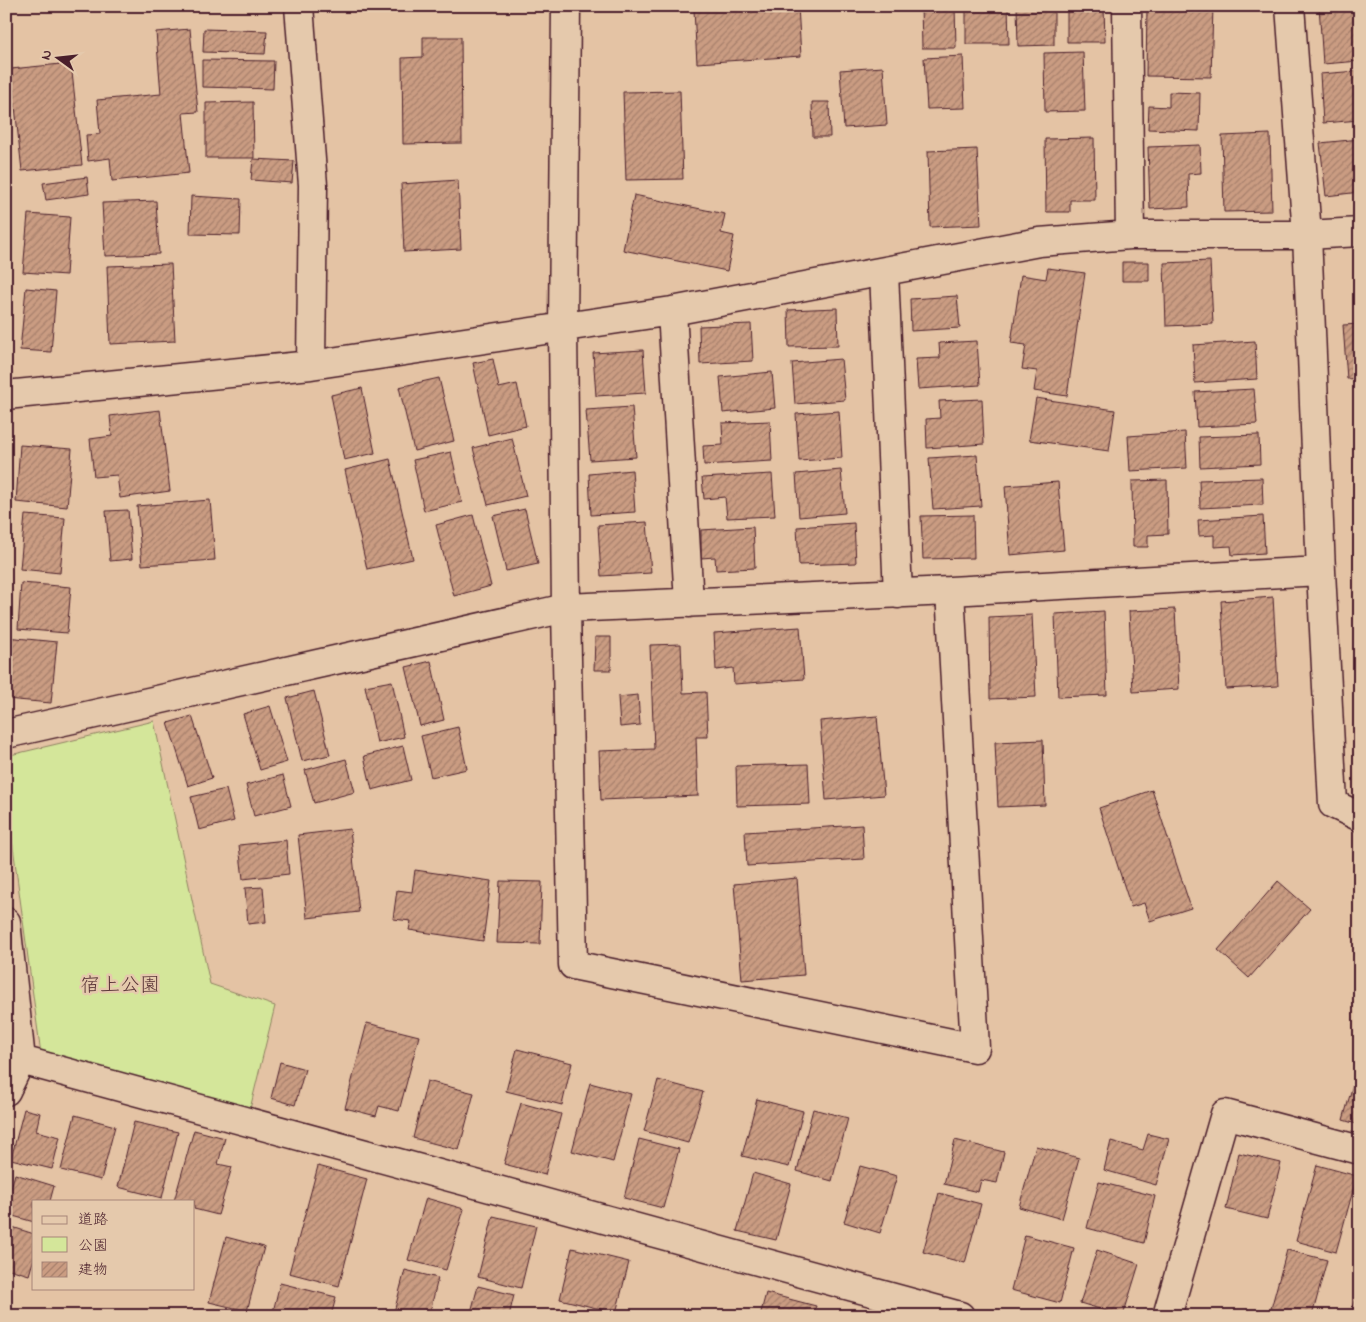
<svg xmlns="http://www.w3.org/2000/svg" width="1366" height="1322" font-family="'Indie Flower','Klee One',sans-serif">
	<defs>
		<pattern id="building-hatch" width="6" height="6" patternUnits="userSpaceOnUse" patternTransform="scale(1.25)"><rect width="6" height="6" fill="#ca9c82"/><path d="M-1 1l2-2M0 6l6-6M5 7l2-2" fill="none" stroke="#a67f6b"/></pattern>
	</defs>
	<rect width="100%" height="100%" fill="#e4c3a4"/>
	<filter id="ink" filterUnits="userSpaceOnUse"><feTurbulence type="fractalNoise" baseFrequency=".02" numOctaves="2"/><feDisplacementMap in="SourceGraphic" scale="10" xChannelSelector="R" yChannelSelector="G"/><feConvolveMatrix kernelMatrix="1 2 1 2 8 2 1 2 1" color-interpolation-filters="sRGB"/></filter>
	<g filter="url(#ink)">
		<path fill="#d4e69a" stroke="#8f8262" d="M154,721L210,984L275,1006L250,1109L41,1054L6,795V756Z"/>
		<path fill="url(#building-hatch)" stroke="#4a1f2b" d="M758,6H798L801,56L697,63L694,10Z
			M921,6H955L956,48H922Z
			M966,6H1008L1009,44H966Z
			M1017,6H1054V45L1018,46Z
			M1067,6H1104L1105,42H1067Z
			M1147,6H1213L1211,77L1146,76Z
			M1319,6H1360V61L1323,64Z
			M190,29L198,112L183,113L189,173L112,181L110,158L88,161L86,135L100,134L97,100L161,94L156,32Z
			M204,29L267,31L265,54L203,52Z
			M423,37H461L462,143L403,144L402,58L423,57Z
			M1083,52L1085,111L1045,112L1044,53Z
			M963,56L965,108L927,109L924,58Z
			M202,60L274,61L273,89L202,87Z
			M71,63L82,165L22,171L11,69Z
			M883,67L887,125L844,128L840,70Z
			M1357,71L1360,120L1323,123L1320,74Z
			M680,91L683,179L626,180L623,92Z
			M1169,92L1200,93L1199,131L1148,129L1149,106L1169,107Z
			M253,102L254,158H206V103Z
			M812,102H829L830,137H813Z
			M1270,134L1272,211L1224,212L1222,136Z
			M1094,138L1095,200H1070V212H1046L1045,139Z
			M1360,139V192L1326,196L1320,143Z
			M1200,145L1201,173L1188,174L1189,207L1150,209L1148,147Z
			M977,149L981,225L930,227L928,151Z
			M253,159L294,161L292,183L251,180Z
			M87,177L89,194L46,200L43,183Z
			M458,180L461,249L404,252L401,184Z
			M634,195L725,214L721,233L734,236L727,271L623,250Z
			M191,196L241,199L240,235L190,234Z
			M156,201L159,254L105,256L102,203Z
			M28,214L70,217L66,275L23,272Z
			M1210,261L1213,324L1166,326L1164,263Z
			M1122,262H1149V281H1122Z
			M171,264L175,341L110,344L107,266Z
			M1048,268L1085,273L1067,396L1034,391L1037,371L1022,369L1026,345L1011,343L1021,275L1046,279Z
			M26,288L56,291L51,352L20,350Z
			M957,296L960,328L911,331L910,299Z
			M837,308L838,346L789,347L788,310Z
			M751,324L753,361L700,364L699,326Z
			M1360,324V378L1347,379L1343,325Z
			M977,341L980,385L918,389L916,359L940,358L939,343Z
			M1255,341L1257,379L1195,383L1193,345Z
			M643,350L646,393L596,396L593,353Z
			M493,359L499,388L517,384L526,426L488,435L473,363Z
			M841,359L845,400L795,404L792,363Z
			M772,372L775,408L723,413L720,377Z
			M439,378L454,441L414,451L399,387Z
			M362,388L375,453L344,460L331,395Z
			M1254,389L1257,424L1197,427L1195,392Z
			M1036,398L1115,410L1109,451L1029,440Z
			M982,399L984,444L927,448L926,419L940,418L939,401Z
			M632,407L636,457L590,460L586,410Z
			M160,410L170,491L120,498L117,475L94,477L90,439L112,436L110,416Z
			M839,411L842,458L799,461L796,414Z
			M770,421L772,461L704,465L703,446L723,445L722,423Z
			M1185,432L1187,468L1130,471L1128,436Z
			M1259,435L1260,464L1200,467L1199,437Z
			M512,438L526,496L488,505L473,448Z
			M20,445L72,449L67,507L16,502Z
			M451,452L462,502L424,511L413,460Z
			M977,455L981,506L933,509L929,458Z
			M390,459L413,559L367,569L345,470Z
			M632,470L635,512L591,515L589,474Z
			M841,470L845,513L799,517L796,474Z
			M772,474L775,516L727,518L725,497L704,499L702,478Z
			M1262,478L1263,505L1200,508L1199,480Z
			M1167,480L1168,534L1148,535V547H1133L1132,481Z
			M1058,482L1064,550L1010,555L1005,486Z
			M210,500L215,560L142,565L137,506Z
			M525,509L538,564L506,571L493,516Z
			M128,510L132,559L110,561L106,511Z
			M25,515L65,518L60,573L20,569Z
			M473,515L491,586L454,596L436,525Z
			M973,515L974,558L923,559L921,516Z
			M1263,516L1265,553L1232,555L1231,546L1214,547V535L1199,536L1198,520Z
			M647,522L651,573L601,576L598,525Z
			M854,523L856,563L799,565L797,527Z
			M753,527L755,568L716,570L715,557L701,558V530Z
			M21,583L71,587L67,633L18,629Z
			M1273,597L1278,686L1226,689L1221,601Z
			M1175,609L1179,689L1133,692L1129,611Z
			M1104,611L1107,695L1058,697L1055,614Z
			M1032,615L1036,697L990,699L989,617Z
			M800,627L804,679L734,684L733,668L716,670L714,633Z
			M6,637L57,642L51,703L6,699Z
			M595,637H611V670H594Z
			M681,644L683,693L706,692L708,737H696L698,796L601,800L599,751L654,749L650,645Z
			M431,661L444,720L420,726L406,667Z
			M392,681L404,737L377,743L365,686Z
			M314,691L330,755L302,761L287,698Z
			M638,695L640,725L620,727L618,697Z
			M270,706L287,762L260,770L243,714Z
			M192,716L212,778L188,786L168,723Z
			M877,716L884,795L826,800L820,721Z
			M458,727L467,769L431,777L421,736Z
			M1043,740L1045,805L998,807L995,742Z
			M403,746L411,780L372,790L364,756Z
			M346,759L355,792L314,803L305,770Z
			M808,764L810,804L737,806L736,766Z
			M283,775L291,806L254,816L246,785Z
			M226,789L234,821L199,830L191,797Z
			M1152,790L1191,908L1150,921L1144,903L1131,907L1099,808Z
			M862,825L864,859L747,866L745,832Z
			M350,829L359,912L307,918L298,835Z
			M286,840L289,874L243,879L239,845Z
			M415,870L491,881L483,941L409,930L411,921L393,919L397,890L412,892Z
			M797,878L804,975L742,980L734,884Z
			M500,881L542,882L540,944L497,943Z
			M1278,881L1310,909L1249,978L1218,950Z
			M263,887L266,922L248,924L245,888Z
			M367,1023L419,1036L399,1111L379,1106L376,1116L345,1108Z
			M517,1049L572,1063L562,1105L506,1091Z
			M1360,1059V1125L1343,1120Z
			M280,1062L305,1069L295,1105L271,1098Z
			M658,1080L703,1092L688,1143L644,1131Z
			M427,1081L474,1093L459,1150L413,1138Z
			M590,1083L631,1094L613,1162L572,1151Z
			M757,1099L803,1111L789,1167L742,1156Z
			M521,1103L561,1114L545,1175L504,1164Z
			M24,1109L40,1113L36,1131L60,1137L52,1169L11,1159Z
			M813,1109L848,1118L832,1181L797,1171Z
			M75,1115L115,1126L101,1180L61,1170Z
			M134,1122L178,1132L162,1198L118,1187Z
			M194,1130L225,1138L218,1164L232,1167L218,1215L194,1209V1201H174Z
			M1148,1134L1169,1139L1156,1185L1104,1170L1111,1141L1143,1150Z
			M639,1139L679,1149L663,1208L624,1198Z
			M955,1140L1004,1152L997,1183L981,1180L978,1192L944,1184Z
			M1036,1146L1079,1158L1062,1219L1019,1207Z
			M1239,1153L1281,1163L1267,1219L1226,1209Z
			M1317,1165L1357,1176L1336,1252L1296,1241Z
			M318,1166L367,1179L339,1286L289,1273Z
			M860,1166L897,1176L880,1233L844,1222Z
			M753,1173L791,1184L776,1240L737,1231Z
			M15,1174L54,1186L50,1201H34V1222L6,1214V1205Z
			M1099,1182L1155,1196L1144,1243L1087,1228Z
			M939,1193L981,1204L965,1263L923,1252Z
			M426,1198L464,1209L446,1270L408,1260Z
			M493,1216L536,1226L521,1288L478,1277Z
			M6,1225L34,1234V1258L29,1275L6,1268Z
			M1025,1235L1074,1248L1060,1303L1011,1290Z
			M226,1237L264,1247L247,1311L209,1302Z
			M572,1248L629,1262L616,1313L560,1299Z
			M1097,1250L1139,1264L1123,1316L1080,1303Z
			M1287,1250L1327,1260L1312,1316H1269Z
			M405,1270L438,1278L429,1316H393Z
			M280,1283L336,1297L331,1316H272Z
			M478,1286L514,1295L509,1316H470Z
			M1359,1286L1360,1316H1351Z
			M766,1293L816,1306L813,1316H760Z"/>
		<g fill="none" stroke-linecap="round" stroke-linejoin="round">
			<defs>
				<path id="minor" d="M299,6L313,185L311,365
					M566,6L563,327L566,608L573,965L975,1048L950,591
					M1127,6L1130,235
					M1290,6L1307,235L1321,571L1333,804L1360,817
					M884,272L898,594
					M672,311L689,603
					M6,395L311,365L672,311L1039,242L1130,235H1307L1360,232
					M6,734L566,608L950,591L1321,571
					M6,922L21,1060L6,1091
					M21,1060L960,1316
					M1167,1316L1225,1114L1360,1150"/>
			</defs>
			<use href="#minor" stroke="#4a1f2b" stroke-width="31"/>
			<use href="#minor" stroke="#e5c9ac" stroke-width="28"/>
		</g>
	</g>
	<g text-anchor="middle" stroke-width="5" stroke-linejoin="round" paint-order="stroke">
		<g font-size="20" fill="#583336" stroke="#e5c9ac">
			<text x="120" y="991">宿上公園</text>
		</g>
	</g>
	<rect width="1366" height="1322" fill="none" stroke="#e5c9ac" stroke-width="25"/>
	<rect x="12" y="12" width="1341" height="1297" fill="none" stroke="#4a1f2b" stroke-width="2" filter="url(#ink)"/>
	<rect x="32" y="1200" width="162" height="90" fill="#e5c9ac" stroke="#a78578"/>
	<rect x="42" y="1216" width="25" height="8" fill="#e5c9ac" stroke="#a78578"/>
	<text x="78" y="1224" font-size="15" fill="#4a1f2b">道路</text>
	<rect x="42" y="1237" width="25" height="15" fill="#d4e69a" stroke="#a78578"/>
	<text x="78" y="1250" font-size="15" fill="#4a1f2b">公園</text>
	<rect x="42" y="1262" width="25" height="15" fill="url(#building-hatch)" stroke="#a78578"/>
	<text x="78" y="1274" font-size="15" fill="#4a1f2b">建物</text>
	<g transform="translate(58 58) rotate(285)" stroke="#e5c9ac" stroke-width="4" paint-order="stroke">
	<path d="M0-4L9 19L0 12L-9 19Z" fill="#4a1f2b"/>
	<text y="-8" font-size="14" font-weight="bold" text-anchor="middle" fill="#4a1f2b">N</text>
	</g>
</svg>
